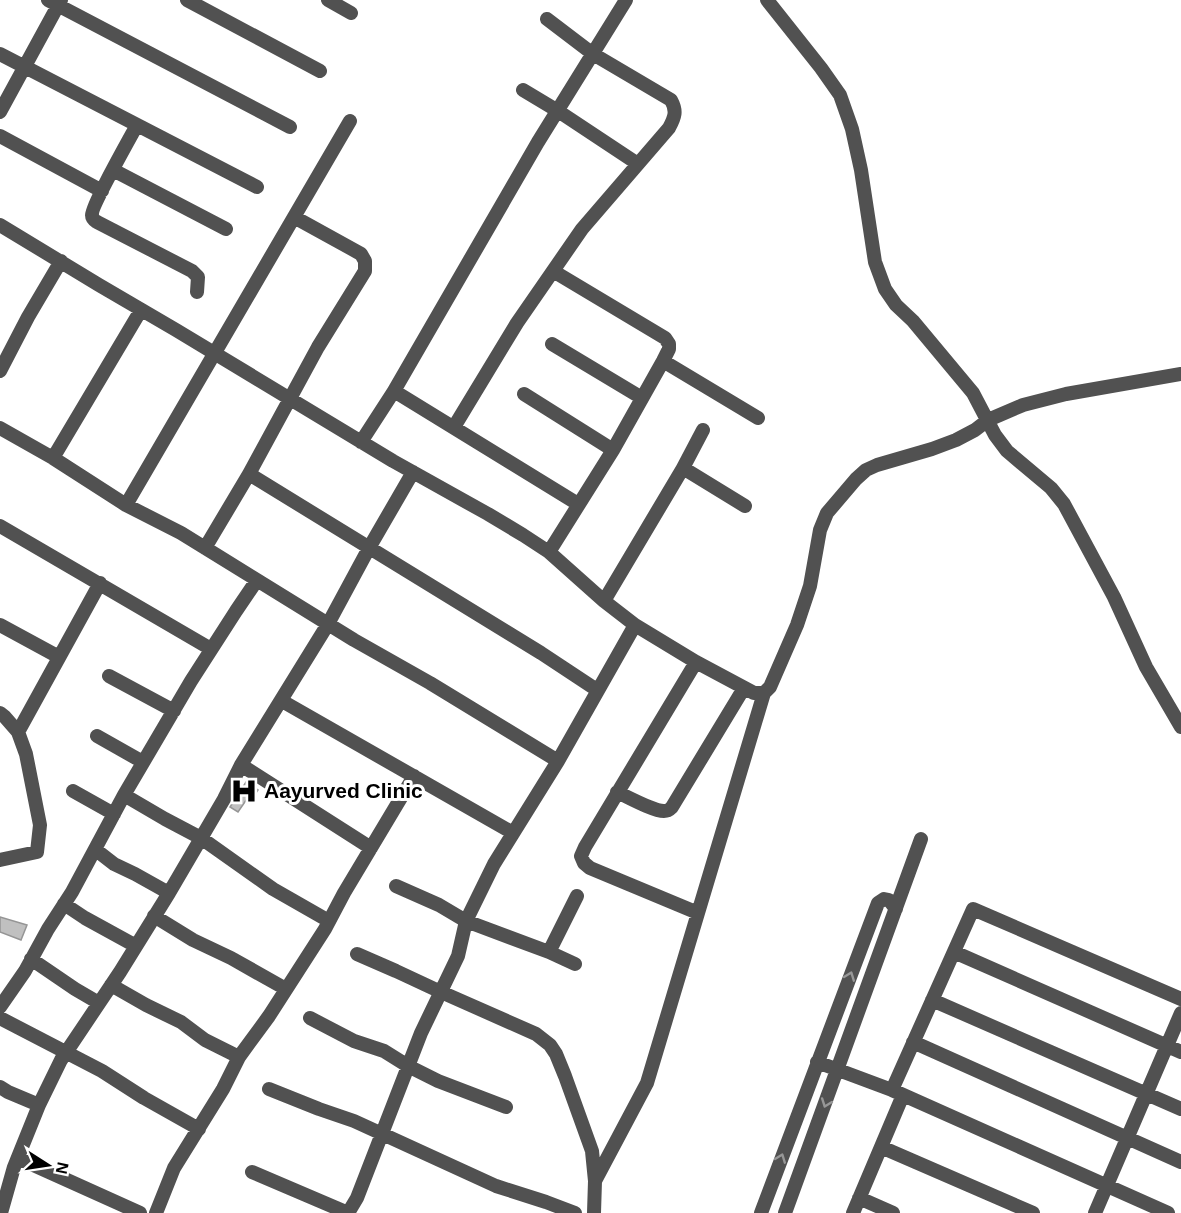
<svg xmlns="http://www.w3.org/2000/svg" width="1181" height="1213" font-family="Helvetica,sans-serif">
	<rect width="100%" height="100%" fill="#fff"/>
	<path fill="#c0c0c0" stroke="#959595" stroke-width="1.5" d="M246,782L258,790L252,799L249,796L238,812L230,807Z
		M0,917L27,925L21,940L0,932Z"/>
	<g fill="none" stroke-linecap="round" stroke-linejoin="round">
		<path stroke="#515151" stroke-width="14" d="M48,0L290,127
			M187,0L320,71
			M328,0L351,13
			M767,0L821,68L840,95L852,129L861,170L875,262L885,289L896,305L913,321L973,393L995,435L1007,451L1051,488L1064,504L1114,597L1146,667L1181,727
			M0,54L257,187
			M523,90L558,111L638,164
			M0,112L61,0
			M137,125C130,138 91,207 92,215C92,219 94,220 97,222L192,271L198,277L197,292
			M0,136L102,191
			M113,170L226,229
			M0,225L99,285L176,330L393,461L488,514L523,535L549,552L604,601L635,625L696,662L754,693H764L770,687L797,625L810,586L820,530L827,513L856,479L866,470L877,465L932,449L956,440L975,430L988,420L1023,405L1066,394L1181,374
			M552,344L642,398
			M663,361L758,418
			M0,371L28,317L61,261
			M394,391L538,142L626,0
			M524,394L613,450
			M454,427L517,323L582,229L669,128C675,117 677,111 671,100L593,54L547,19
			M0,428L53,458L126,505L181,533L354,640L430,683L558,761
			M361,442L394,391L578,504
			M53,458L141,310
			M683,468L745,506
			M249,474L541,653L597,690
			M126,505L350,121
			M0,526L211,649
			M205,548L249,474L318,347L365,271V261L361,254L294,217
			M549,552L613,450L663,361L669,349V344L665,338L553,271
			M604,601L683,468L703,430
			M0,625L59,657
			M696,662L585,847L581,856L584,863L590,868L698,913
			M109,676L174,711
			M282,701L513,833
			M0,713L5,717L18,732
			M97,736L143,762
			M241,765L371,848
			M73,791L114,814
			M617,792C628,797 653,811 664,811C669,811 669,810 672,807L744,688
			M124,795L165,819L201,838L273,889L329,921
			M96,850L114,864L135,874L169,893
			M0,860L37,852L40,825L26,754L18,732L100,583
			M396,886L439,905L466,921L549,952L575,964
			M64,904L85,918L136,946
			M154,916L193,940L231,958L286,989
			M549,952L577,896
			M954,952L1181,1052
			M357,954L396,971L441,992L536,1034L550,1045L556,1054L565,1076L592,1151L595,1181L594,1213
			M31,959L75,989L99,1003
			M111,985L146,1005L181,1022L205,1040L239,1057
			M932,1000L1181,1109
			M0,1007L25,971L48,929L72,892L124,795L191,681L236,611L257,580
			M0,1018L102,1071L144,1098L199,1129
			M310,1018L354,1041L384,1051L408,1066L438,1081L506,1107
			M913,1042L1181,1162
			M817,1062L892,1090L1168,1213
			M0,1087L8,1092L39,1105
			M269,1089L319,1109L354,1121L496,1186L546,1202L575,1213
			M892,1090L973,909L1181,999
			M881,1147L1033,1213
			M18,1158L140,1213
			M252,1172L348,1213L357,1198L421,1033L458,956L466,921L494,864L558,761L635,625
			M595,1181L647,1083L764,693
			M859,1198L893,1213
			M1,1213L14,1167L39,1105L61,1060L120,972L169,893L224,799L241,765L328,624L369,548L413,472
			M156,1213L174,1168L223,1089L239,1057L269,1016L325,929L344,893L414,776
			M761,1213L878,903L884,899L889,900L896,909
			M785,1213L921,839
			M853,1213L903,1095
			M1095,1213L1181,1013"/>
	</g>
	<defs><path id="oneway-chevron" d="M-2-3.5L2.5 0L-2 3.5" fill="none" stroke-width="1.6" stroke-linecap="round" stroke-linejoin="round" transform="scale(1.5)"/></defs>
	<g stroke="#979797">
		<use href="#oneway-chevron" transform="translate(850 976) rotate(-69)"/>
		<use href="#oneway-chevron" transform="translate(826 1103) rotate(110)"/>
		<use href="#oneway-chevron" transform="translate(781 1158) rotate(-69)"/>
	</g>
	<defs>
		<symbol id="hospital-bare" viewBox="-9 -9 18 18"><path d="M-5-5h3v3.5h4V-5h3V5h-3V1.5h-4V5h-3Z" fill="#000" stroke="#fff" stroke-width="2.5" paint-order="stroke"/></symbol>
	</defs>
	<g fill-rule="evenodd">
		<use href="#hospital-bare" x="225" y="772" width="38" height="38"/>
	</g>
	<g text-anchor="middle" stroke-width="6" stroke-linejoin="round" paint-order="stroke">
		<g font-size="21" font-weight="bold" fill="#000" stroke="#fff" text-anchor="start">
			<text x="264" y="798">Aayurved Clinic</text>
		</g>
	</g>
	<g transform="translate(48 1165) rotate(102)" stroke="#ffffff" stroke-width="4.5" paint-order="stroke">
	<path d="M0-4.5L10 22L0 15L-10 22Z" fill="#000000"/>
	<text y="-9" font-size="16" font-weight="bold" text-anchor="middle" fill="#000000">N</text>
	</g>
</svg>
